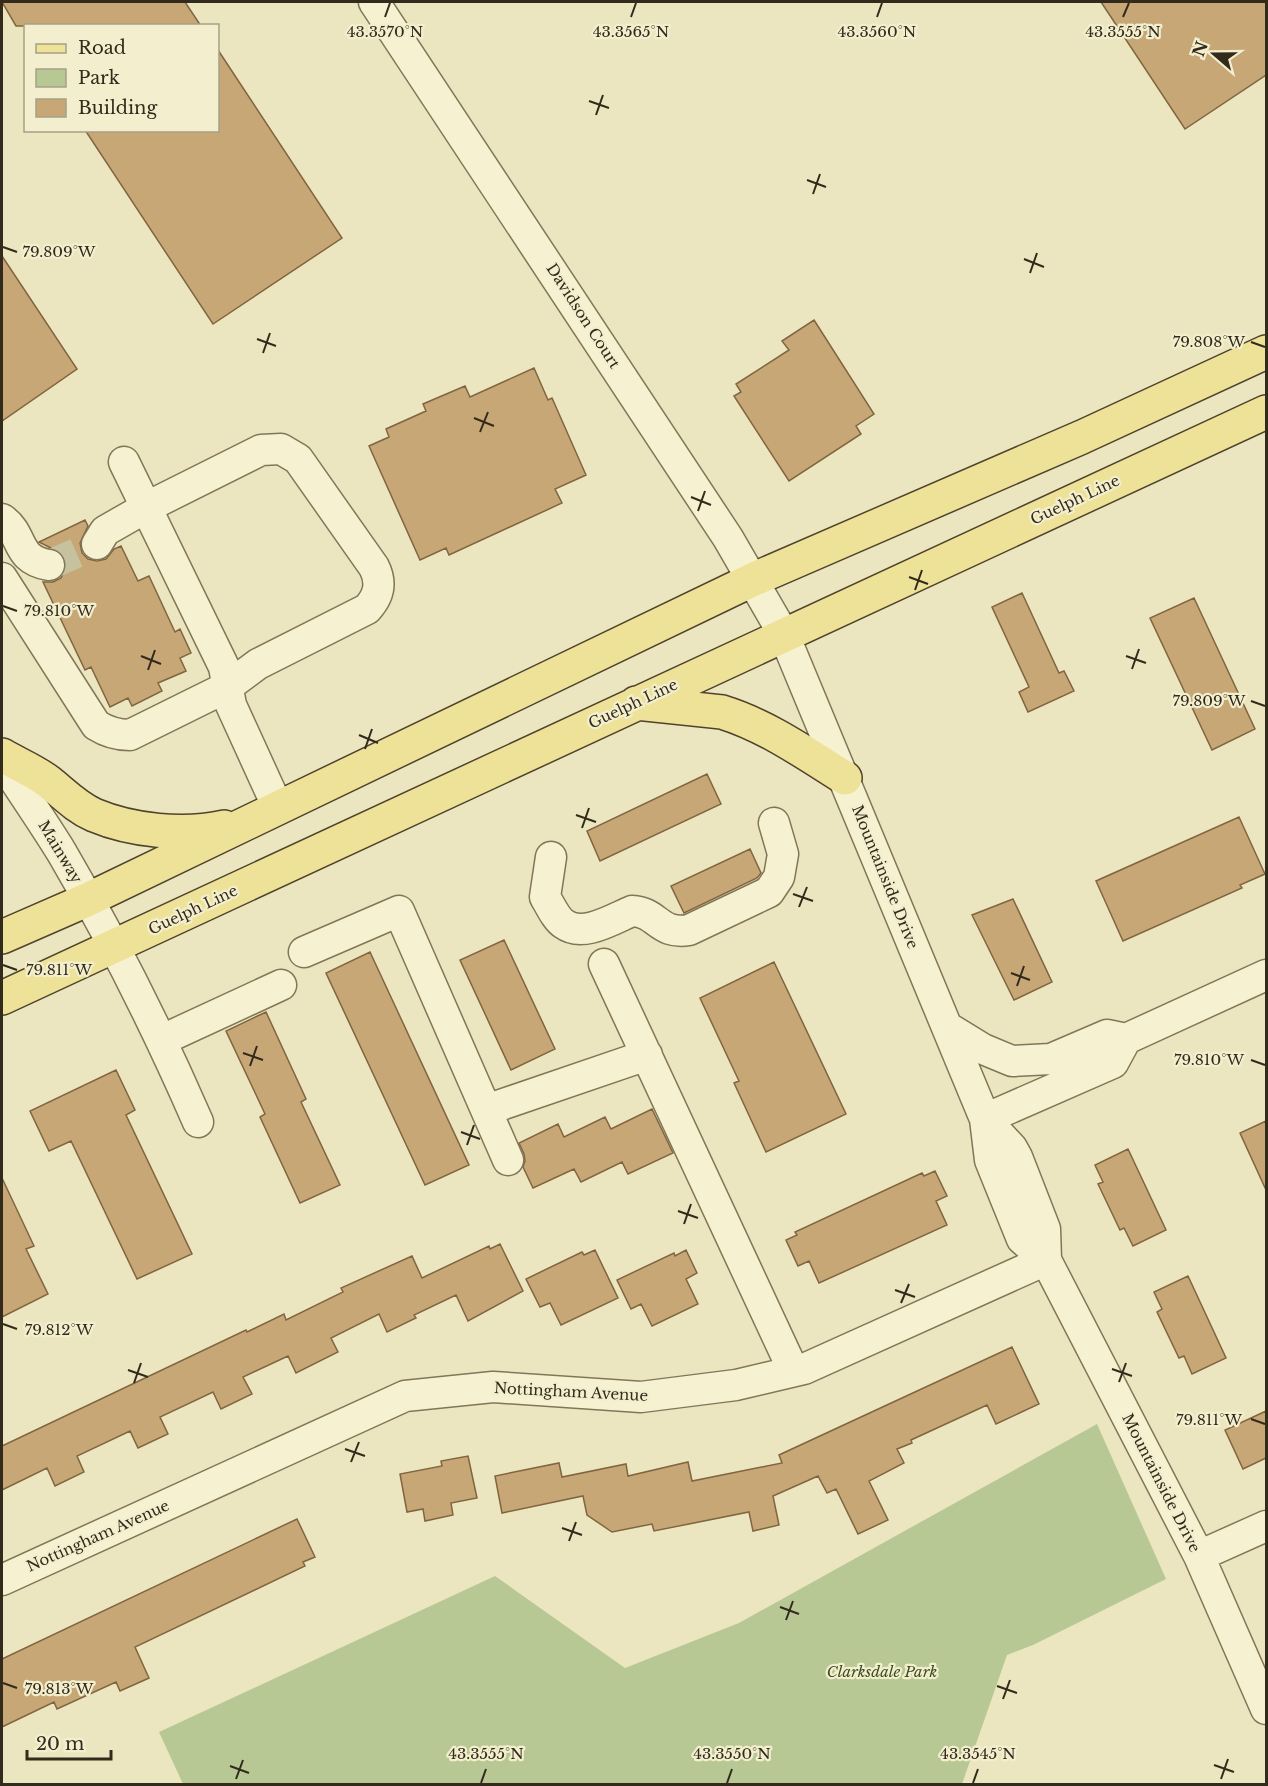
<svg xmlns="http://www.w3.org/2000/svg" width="1268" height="1786" font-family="'Libre Baskerville',serif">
	<rect width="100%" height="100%" fill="#ebe6bf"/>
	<path fill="#b8c894" d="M1097,1424L1166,1579L1033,1645L1007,1655L962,1784H183L159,1732L495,1576L625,1668L739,1623Z"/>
	<path fill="#c7a776" stroke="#806540" stroke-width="1.5" d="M2,2H185L201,26H16Z
		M1101,2H1266V75L1185,129Z
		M218,50L342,238L213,324L85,130H218Z
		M2,256L77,369L2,421Z
		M814,320L874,414L856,426L861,434L789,481L734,396L741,392L736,384L789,350L782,341Z
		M534,368L548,400L552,398L586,475L555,489L562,503L449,555L446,548L420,560L369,446L389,437L386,429L426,411L423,404L465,386L470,397Z
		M85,520L88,526L80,543L82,553L88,559L97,561L106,559L114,549L121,546L138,581L149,576L175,632L180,629L191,653L180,658L186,671L158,683L162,691L132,706L128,698L110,707L91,667L85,670L43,582H53L61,578L65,570L66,561L61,553L39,542Z
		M1022,593L1059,673L1064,671L1074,691L1028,712L1019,692L1029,687L992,607Z
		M1194,598L1255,729L1212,750L1150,618Z
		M707,774L721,804L600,861L587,831Z
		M1239,817L1265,874L1240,885L1242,888L1123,941L1096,881Z
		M750,849L761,873L757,878L684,913L671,886Z
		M1013,899L1052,982L1014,1000L972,915Z
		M504,940L555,1049L511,1070L460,960Z
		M370,952L469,1165L425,1185L326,973Z
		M774,962L846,1114L766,1152L734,1083L739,1081L700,998Z
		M266,1012L306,1099L301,1102L340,1185L300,1203L260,1117L265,1114L226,1031Z
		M116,1070L135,1110L126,1115L192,1254L137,1279L71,1141L49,1151L30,1111Z
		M652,1109L673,1153L628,1174L622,1162L581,1182L574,1169L533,1188L523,1167L525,1161L524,1154L519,1143L558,1124L564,1137L605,1117L611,1129Z
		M1266,1121V1190L1240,1133Z
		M1128,1149L1166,1230L1133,1246L1124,1228L1120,1230L1098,1184L1103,1182L1095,1165Z
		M935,1171L947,1196L936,1201L947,1225L819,1283L809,1261L798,1266L786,1240L797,1235L795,1232L922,1173L924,1176Z
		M2,1178L34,1246L26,1249L48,1294L2,1317Z
		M500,1244L523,1291L468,1321L456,1295L414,1315L416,1318L387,1332L379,1314L331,1338L338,1352L296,1373L288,1356L243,1377L252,1394L221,1409L213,1392L160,1417L168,1434L138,1448L130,1431L77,1456L84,1472L55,1486L47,1468L2,1490V1446L246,1330L247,1332L284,1314L286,1320L343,1292L341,1288L412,1256L422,1278L489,1246L490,1249Z
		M595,1250L618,1298L561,1325L550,1303L540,1307L526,1279L582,1252L584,1255Z
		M686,1250L697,1273L686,1279L698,1304L652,1326L641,1304L631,1309L617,1280L674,1253L675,1256Z
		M1188,1276L1226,1358L1192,1374L1184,1356L1179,1358L1157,1312L1162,1309L1154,1292Z
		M1012,1347L1039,1404L996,1424L987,1405L911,1440L912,1443L897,1449L904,1463L869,1481L888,1520L858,1534L836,1489L827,1493L818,1476L773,1496L779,1525L753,1531L749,1512L654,1531L652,1524L612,1532L587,1515L583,1496L502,1513L495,1476L559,1463L562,1477L626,1464L628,1476L688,1462L692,1481L782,1463L779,1455Z
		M1266,1411V1458L1243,1469L1225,1430Z
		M468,1456L477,1498L451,1503L453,1515L425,1521L423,1509L407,1512L400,1474L442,1466L441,1461Z
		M297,1519L315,1557L303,1562L305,1566L135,1647L149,1678L120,1691L116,1682L57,1709L54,1702L2,1727V1659Z"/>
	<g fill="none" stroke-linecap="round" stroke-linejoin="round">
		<path stroke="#c6c19e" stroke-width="30" stroke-dasharray="30 15" stroke-linecap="butt" d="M49,565L97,544"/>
		<defs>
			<path id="minor" d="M374,2L728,538L784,635L985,1119L990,1160L1022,1239L1046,1260L1199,1556L1266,1709
				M124,462L224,667L231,705L278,808
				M2,519C25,535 14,559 49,565
				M2,578L96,725C107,732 117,735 130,735L227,687L258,664L367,609C379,596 382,583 374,567L298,459L281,449L261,450L147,507L105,531L97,544
				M2,761C22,792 43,822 62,853C113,940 158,1030 198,1122
				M551,857L545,897C550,905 556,919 564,924C583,938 613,919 632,911C658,912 658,935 689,930L769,892L779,877L783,854L774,823
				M304,952L399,911L508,1160
				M604,964L793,1370
				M947,1027L983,1049L1012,1061L1051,1059L1107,1035L1126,1039
				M162,1040L281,985
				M486,1110L647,1055
				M985,1119L1113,1063L1126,1039L1266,975
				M985,1119L1012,1148L1017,1157L1045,1229L1046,1260
				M1199,1556L1266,1526
				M2,1580L405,1396L493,1387L641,1397L736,1385L804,1369L1046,1260"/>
			<path id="major" d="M636,703L722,712C767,726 805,753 845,778
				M2,755C17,764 35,771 49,782C64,794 76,807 94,815C132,831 184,836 224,827
				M2,937L89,899L752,580L1082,437L1266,352
				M2,998L1266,412"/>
		</defs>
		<use href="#minor" stroke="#827658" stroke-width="33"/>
		<use href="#major" stroke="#4f432d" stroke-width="36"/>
		<use href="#minor" stroke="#f6f2d1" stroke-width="30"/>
		<use href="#major" stroke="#ede297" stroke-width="33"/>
	</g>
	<path fill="none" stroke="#322b1c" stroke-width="2" d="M385,17L390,3M631,17L636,3M877,17L882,3M1123,17L1129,3M589,101L609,108M596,115L603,95M807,180L826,187M813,194L820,174M3,247L17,252M1024,259L1044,267M1030,273L1037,253M257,339L276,346M1251,342L1265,347M263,353L270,333M474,418L494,426M480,432L488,412M691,497L711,505M698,511L705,491M909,577L928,584M915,590L922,570M3,606L17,611M141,656L161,664M1126,656L1146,663M1132,669L1139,649M148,670L155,650M1251,701L1265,706M359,735L378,743M365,749L372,729M576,815L596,822M582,828L589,808M793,894L813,901M799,907L807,887M3,965L17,970M1011,973L1030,980M1017,986L1024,966M243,1053L263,1060M1251,1060L1265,1065M250,1066L257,1046M461,1132L480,1139M467,1145L474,1125M678,1211L698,1218M684,1224L691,1204M895,1290L915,1297M901,1303L909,1284M3,1324L17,1329M1112,1369L1132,1376M128,1370L148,1377M1119,1382L1126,1363M134,1383L141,1363M1251,1419L1265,1424M345,1449L365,1456M351,1462L359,1442M562,1528L582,1535M569,1541L576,1522M780,1607L799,1614M786,1620L793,1601M3,1683L17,1688M997,1686L1017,1693M1003,1699L1010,1680M1214,1765L1234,1772M230,1766L249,1773M236,1779L243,1760M1221,1779L1228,1759M481,1783L486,1769M727,1783L732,1769M973,1783L978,1769"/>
	<g text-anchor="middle" stroke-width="4.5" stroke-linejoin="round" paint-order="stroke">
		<g font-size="15" fill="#322b1c" stroke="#f3efce">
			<text transform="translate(583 316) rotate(57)" y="5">Davidson Court</text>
			<text transform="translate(1075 500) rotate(-25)" y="5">Guelph Line</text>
			<text transform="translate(633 704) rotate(-25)" y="5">Guelph Line</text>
			<text transform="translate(60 852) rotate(59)" y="5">Mainway</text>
			<text transform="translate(885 877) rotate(68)" y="5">Mountainside Drive</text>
			<text transform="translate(193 910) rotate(-25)" y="5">Guelph Line</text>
			<text transform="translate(571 1392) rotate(3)" y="5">Nottingham Avenue</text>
			<text transform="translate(1161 1483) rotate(63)" y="5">Mountainside Drive</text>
			<text transform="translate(98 1536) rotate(-24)" y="5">Nottingham Avenue</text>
		</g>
		<g font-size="15" font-style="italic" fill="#3b4d24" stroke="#f3efce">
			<text x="882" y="1677">Clarksdale Park</text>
		</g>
	</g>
	<g font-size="15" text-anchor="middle" fill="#322b1c" stroke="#f3efce" stroke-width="4.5" stroke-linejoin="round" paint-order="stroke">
		<text x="385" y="37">43.3570°N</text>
		<text x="631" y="37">43.3565°N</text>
		<text x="877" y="37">43.3560°N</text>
		<text x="1123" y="37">43.3555°N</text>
		<text x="59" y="257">79.809°W</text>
		<text x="1209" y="347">79.808°W</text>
		<text x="59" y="616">79.810°W</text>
		<text x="1209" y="706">79.809°W</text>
		<text x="59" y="975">79.811°W</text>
		<text x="1209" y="1065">79.810°W</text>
		<text x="59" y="1335">79.812°W</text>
		<text x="1209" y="1425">79.811°W</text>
		<text x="59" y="1694">79.813°W</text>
		<text x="486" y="1759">43.3555°N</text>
		<text x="732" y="1759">43.3550°N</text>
		<text x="978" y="1759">43.3545°N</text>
	</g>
	<rect width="1268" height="1786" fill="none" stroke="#322b1c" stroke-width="6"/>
	<rect x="24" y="24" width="195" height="108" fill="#f3efce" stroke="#a6a187" stroke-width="1.5"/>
	<rect x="36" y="44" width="30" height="9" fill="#ede297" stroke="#a6a187" stroke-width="1.5"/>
	<text x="78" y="54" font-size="18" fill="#322b1c">Road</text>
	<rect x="36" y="69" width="30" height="18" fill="#b8c894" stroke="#a6a187" stroke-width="1.5"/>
	<text x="78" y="84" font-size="18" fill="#322b1c">Park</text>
	<rect x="36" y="99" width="30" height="18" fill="#c7a776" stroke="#a6a187" stroke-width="1.5"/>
	<text x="78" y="114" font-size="18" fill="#322b1c">Building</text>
	<g transform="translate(1214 54) rotate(290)" stroke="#f3efce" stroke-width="4.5" paint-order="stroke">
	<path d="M0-4.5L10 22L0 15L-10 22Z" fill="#322b1c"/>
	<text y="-9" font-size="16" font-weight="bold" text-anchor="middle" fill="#322b1c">N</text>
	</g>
	<path d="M27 1750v9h84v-9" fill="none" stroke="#322b1c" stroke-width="3"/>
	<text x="36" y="1750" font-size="18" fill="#322b1c" stroke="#f3efce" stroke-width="4.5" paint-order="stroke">20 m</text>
</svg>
